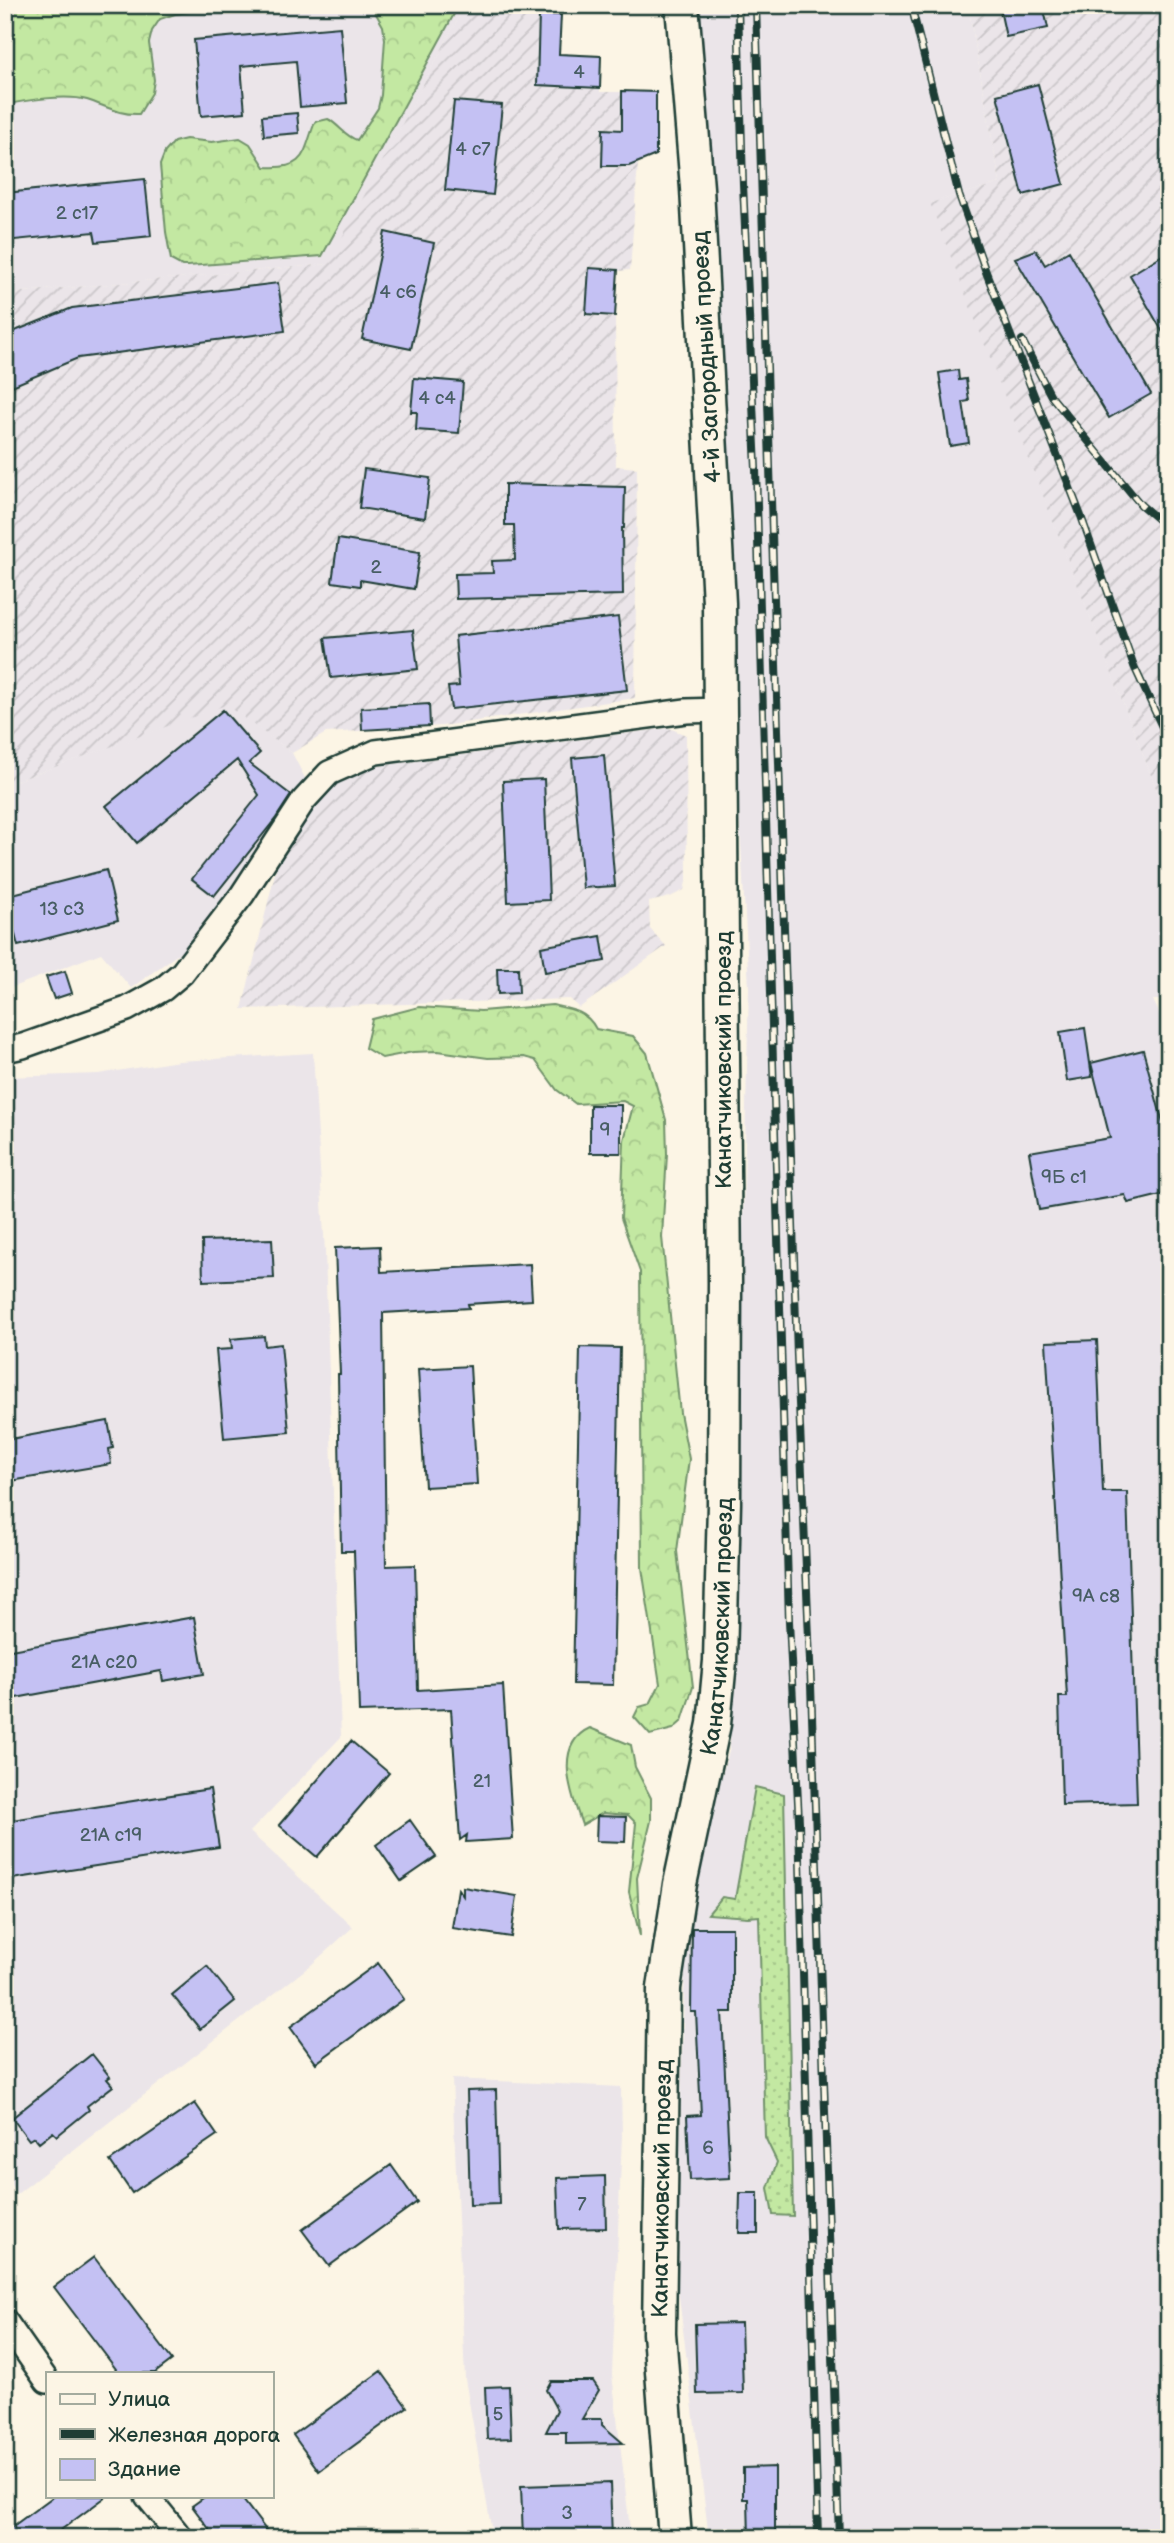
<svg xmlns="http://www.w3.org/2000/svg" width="1174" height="2543" font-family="'Balsamiq Sans',sans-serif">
	<defs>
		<pattern id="industrial-furrows" width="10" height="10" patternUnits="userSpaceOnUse" patternTransform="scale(1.75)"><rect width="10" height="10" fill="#ebe5e9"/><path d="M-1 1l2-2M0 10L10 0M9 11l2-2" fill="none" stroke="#c9c5c8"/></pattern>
		<pattern id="grass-dots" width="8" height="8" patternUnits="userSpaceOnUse" patternTransform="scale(1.75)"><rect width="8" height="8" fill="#c3e8a2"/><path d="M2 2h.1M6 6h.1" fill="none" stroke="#a7c88c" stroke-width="1.8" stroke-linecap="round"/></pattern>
		<pattern id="forest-crowns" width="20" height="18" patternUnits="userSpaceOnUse" patternTransform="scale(1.75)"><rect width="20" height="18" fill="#c3e8a2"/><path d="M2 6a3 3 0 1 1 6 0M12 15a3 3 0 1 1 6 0" fill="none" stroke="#a7c88c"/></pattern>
	</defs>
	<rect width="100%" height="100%" fill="#fcf5e5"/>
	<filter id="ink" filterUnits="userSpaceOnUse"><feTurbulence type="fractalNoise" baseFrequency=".0143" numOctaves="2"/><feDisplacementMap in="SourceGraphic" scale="14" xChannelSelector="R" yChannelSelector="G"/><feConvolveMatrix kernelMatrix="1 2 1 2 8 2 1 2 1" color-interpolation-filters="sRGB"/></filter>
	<g filter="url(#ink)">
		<path fill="#ebe5e9" d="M5,5H465L329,264L22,292L5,299Z
			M694,5H968L1000,183L931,203L1169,822V1000H1153L1169,1034V2538H709L676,2273L687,1894L730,1748L749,987Z
			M226,704L292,753L306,780L302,791L192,944L131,988L101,953L5,990V785Z
			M313,1053L325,1252L341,1737L250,1832L353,1927L311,1965L17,2194L5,2176V1077L98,1074L179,1061Z
			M452,2079L621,2087L622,2136L612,2374L631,2538H493L465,2379Z"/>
		<path fill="url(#industrial-furrows)" d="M465,5H537L540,14L561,15L559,54L600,88V92H656V155L638,163L630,270L618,271L615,316L616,466L637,468L635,698L441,726L326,733L292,753L226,705L5,785V300L22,292L328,264Z
			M968,5H1169V822L930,203L1000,183Z
			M669,728L686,735L687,878L684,890L670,897L649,902L650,929L666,946L579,1008L570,999L242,1009L280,853L306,814L331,784L363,768Z"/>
		<path fill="url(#grass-dots)" stroke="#71926b" stroke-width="2" d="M755,1787L784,1794L793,2216L773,2215L768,2188L777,2162L765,2137L759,1916L748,1917L708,1914L722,1897L735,1899Z"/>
		<path fill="url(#forest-crowns)" stroke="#71926b" stroke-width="2" d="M5,5H240L175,14L160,19L152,31L149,43L154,80L152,93L139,114C119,115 106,106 87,100C67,94 25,100 5,105Z
			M371,5H459L322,256L188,266H182L171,260L166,232L160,165L165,152L174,142L186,139L212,142L240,138L250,144L265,167C307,170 303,152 315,122L328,119C339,125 345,136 357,140L378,108L381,95L385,39L383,26Z
			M552,1005C571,1009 587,1011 596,1029L633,1036L647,1053L666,1120L667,1154L662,1237L680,1413L689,1459L677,1551L693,1687L682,1721L673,1729L650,1735L634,1717L639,1707L650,1704L660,1684L642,1568L640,1272L621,1218L624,1140L633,1106L623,1101L576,1104L557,1090L535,1060L524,1057L488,1058L438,1051L413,1052L382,1058L365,1048L372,1019L419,1007L481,1011Z
			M590,1728L631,1745L635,1767L651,1798V1821L637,1878L640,1936L629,1892L636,1823L628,1815L603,1813L582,1825C572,1796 552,1745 590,1728Z"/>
		<path fill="#c4c1f3" stroke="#1f3d34" stroke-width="2" d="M999,5H1043L1048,28L1006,37Z
			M539,14L561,15L559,54L601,56L600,88L537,85Z
			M340,27L347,103L300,107L296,61L241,66L245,112L201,116L194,40Z
			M1038,84L1064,184L1023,195L997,95Z
			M622,91L656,92V155L629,166H602L603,129L622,130Z
			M454,101L502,105L493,195L445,190Z
			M297,113L299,133L264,136L262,116Z
			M145,179L151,236L96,242L94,232L5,241V193Z
			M385,232L434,243L411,349L362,339Z
			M1036,250L1045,265L1069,251L1151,394L1109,418L1015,258Z
			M1169,251V343L1130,275Z
			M589,268L618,270L615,316L586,314Z
			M278,283L285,331L78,358L5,389V335L72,308Z
			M958,370L959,380L966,379L969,401L963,402L969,443L950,446L939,373Z
			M414,378L463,382L459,433L416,430L417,412H411Z
			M364,469L430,478L425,518L359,508Z
			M505,484L625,487L624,528H622L623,595L456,599L455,574L493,573L492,561L515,560L514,525H505Z
			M338,539L420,552L414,589L360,580V586L332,582Z
			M618,617L627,690L451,709L448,687L459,686L455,636Z
			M413,630L418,669L331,678L325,638Z
			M429,704L430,726L362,730L361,708Z
			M223,710L260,753L249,763L291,795L276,818L214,896L192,879L259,795L237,760L137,843L106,806Z
			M604,755L615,886L583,888L572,758Z
			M544,779L549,900L508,902L503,781Z
			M106,870L118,920L18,946L5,896Z
			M601,936L605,961L545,972L541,947Z
			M497,968H518L519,993L498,994Z
			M65,971L72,993L54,999L46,977Z
			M1085,1028L1092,1077L1067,1081L1060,1032Z
			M1143,1050L1169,1145V1193L1128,1203L1125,1195L1039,1210L1029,1152L1110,1138L1091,1063Z
			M590,1105H621V1153H590Z
			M272,1239L274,1278L203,1281L202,1241Z
			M380,1246L381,1272L530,1264L532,1300L468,1304L469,1308L383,1313L386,1566L415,1565L418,1690L503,1685L513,1839L466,1842L467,1835L460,1840L451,1709L359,1712L354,1551H341L338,1374H340L335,1248Z
			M264,1336L265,1346L281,1344L289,1432L224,1438L216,1350L232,1349L231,1339Z
			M1097,1340L1103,1492H1127L1137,1803L1062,1805L1059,1697H1067L1046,1342Z
			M580,1347L620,1348L613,1685L573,1684Z
			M470,1366L477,1484L425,1487L418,1369Z
			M108,1421L113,1448L109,1449L111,1464L5,1482V1440Z
			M194,1617L204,1674L163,1681L161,1671L5,1700V1651Z
			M351,1741L389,1773L317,1857L279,1825Z
			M210,1789L219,1847L5,1880V1821Z
			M597,1816L626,1817L625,1842L596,1841Z
			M410,1820L436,1857L401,1881L376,1845Z
			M463,1887L517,1896L511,1937L452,1928L458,1889L463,1896Z
			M692,1928H732V2012H722L730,2178L690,2180L687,2116L701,2115L696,2012H691Z
			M378,1963L404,1999L316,2063L290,2027Z
			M207,1966L235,2001L200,2029L172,1995Z
			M92,2054L110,2077L107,2079L113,2086L87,2106L89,2110L57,2136L53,2132L39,2143L34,2137L29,2140L12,2118Z
			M496,2090L499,2204L470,2205L467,2091Z
			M195,2103L217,2135L132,2193L110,2161Z
			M391,2165L417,2202L329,2266L302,2230Z
			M605,2176L606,2228L559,2229L557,2178Z
			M740,2193H758V2233H739Z
			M94,2257L172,2360L155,2373H119L54,2287Z
			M741,2323L743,2393L697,2394L695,2324Z
			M381,2371L407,2407L319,2471L293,2435Z
			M551,2381H593L599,2390L582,2419H602V2425L623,2443L566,2444V2432H546L557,2410L546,2390Z
			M509,2386L511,2438L487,2439L485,2387Z
			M775,2467V2538H749L748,2499H743V2468Z
			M610,2483L612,2538H523L521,2486Z
			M54,2496H107L50,2538H5V2532Z
			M206,2496H240L272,2538H216L192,2506Z"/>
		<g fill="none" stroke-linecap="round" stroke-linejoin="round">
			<defs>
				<path id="street" d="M5,1050L23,1046L127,1009L163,989L182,973L242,895L304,800L329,773L376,752L686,711L721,710
					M5,2321L47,2381
					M147,2496L181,2538"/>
				<g id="secondary">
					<path id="s1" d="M675,2538L659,2333L664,1988L680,1884L714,1724L720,1661L724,1503L725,1282L719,603L697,188L682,5"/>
				</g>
			</defs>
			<use href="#street" stroke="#1f3d34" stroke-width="28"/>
			<use href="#secondary" stroke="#1f3d34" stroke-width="37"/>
			<use href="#street" stroke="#fcf5e5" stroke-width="23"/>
			<use href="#secondary" stroke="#fcf5e5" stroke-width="32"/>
			<defs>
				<path id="rail" d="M738,5L743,184L756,469L789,1621L799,1822L818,2538
					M756,5L797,1356L811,1685L839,2538
					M911,5L959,195L986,272L1081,516L1134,666L1169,742
					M1022,340L1051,396L1141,505L1169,529"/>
			</defs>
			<use href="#rail" stroke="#1f3d34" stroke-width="8"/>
			<use href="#rail" stroke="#fcf5e5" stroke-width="5" stroke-dasharray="16" stroke-linecap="butt"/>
		</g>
	</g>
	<g text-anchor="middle" stroke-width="5" stroke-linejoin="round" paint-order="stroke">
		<g font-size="19" fill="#485e64">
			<text x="579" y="78">4</text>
			<text x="473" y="155">4 с7</text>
			<text x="77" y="219">2 с17</text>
			<text x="398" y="298">4 с6</text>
			<text x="437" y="404">4 с4</text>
			<text x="376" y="573">2</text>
			<text x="62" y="915">13 с3</text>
			<text x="605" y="1136">9</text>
			<text x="1064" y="1183">9Б с1</text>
			<text x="1096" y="1602">9А с8</text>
			<text x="104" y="1668">21А с20</text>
			<text x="482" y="1787">21</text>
			<text x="111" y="1841">21А с19</text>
			<text x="708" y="2154">6</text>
			<text x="582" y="2210">7</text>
			<text x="498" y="2420">5</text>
			<text x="567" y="2519">3</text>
		</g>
		<g font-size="23" fill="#1f3d34" stroke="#fcf5e5">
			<text transform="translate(706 357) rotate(-93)" y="8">4-й Загородный проезд</text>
			<text transform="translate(723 1060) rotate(-90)" y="8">Канатчиковский проезд</text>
			<text dy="8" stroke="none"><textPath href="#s1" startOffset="917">Канатчиковский проезд</textPath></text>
			<text dy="8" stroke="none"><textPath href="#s1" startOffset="350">Канатчиковский проезд</textPath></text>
		</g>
	</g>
	<rect width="1174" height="2543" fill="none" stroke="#fcf5e5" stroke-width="28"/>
	<rect x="14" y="14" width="1146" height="2515" fill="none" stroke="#1f3d34" stroke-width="2.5" filter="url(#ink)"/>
	<rect x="46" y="2372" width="228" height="126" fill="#fcf5e5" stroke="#a4ab9e" stroke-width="2"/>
	<rect x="60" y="2394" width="35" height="10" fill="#fcf5e5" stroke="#a4ab9e" stroke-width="2"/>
	<text x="108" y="2406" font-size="21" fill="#1f3d34">Улица</text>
	<rect x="60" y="2429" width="35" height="10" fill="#1f3d34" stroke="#a4ab9e" stroke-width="2"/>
	<text x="108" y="2442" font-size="21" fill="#1f3d34">Железная дорога</text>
	<rect x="60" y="2459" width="35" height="21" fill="#c4c1f3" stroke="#a4ab9e" stroke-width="2"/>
	<text x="108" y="2476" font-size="21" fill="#1f3d34">Здание</text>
</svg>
